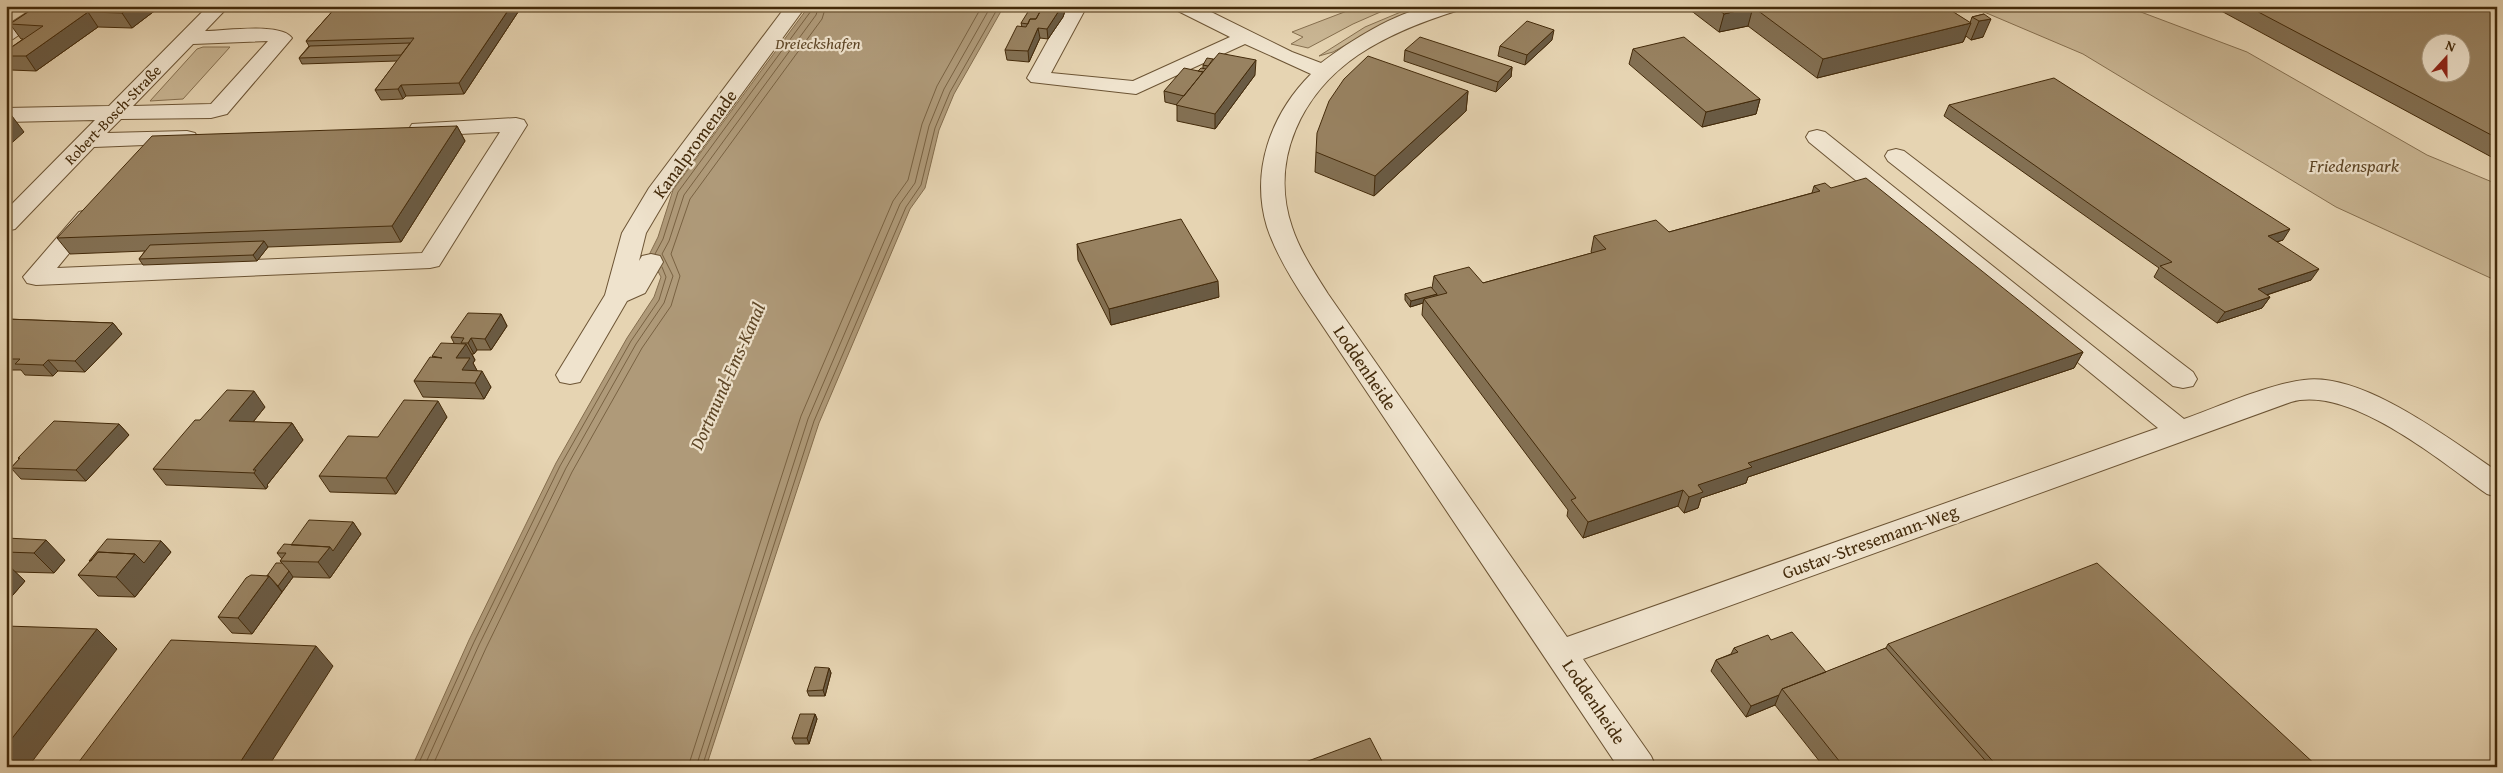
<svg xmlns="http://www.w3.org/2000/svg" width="2503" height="773" font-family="'Gentium Book Plus',serif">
	<rect width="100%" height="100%" fill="#e6d4b2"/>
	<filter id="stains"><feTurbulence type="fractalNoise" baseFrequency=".004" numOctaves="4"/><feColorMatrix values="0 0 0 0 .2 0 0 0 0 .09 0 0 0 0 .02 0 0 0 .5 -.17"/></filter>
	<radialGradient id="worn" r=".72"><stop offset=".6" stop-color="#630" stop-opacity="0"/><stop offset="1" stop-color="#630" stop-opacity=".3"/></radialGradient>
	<path fill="#cab795" stroke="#867050" d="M1360,6H1394L1353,24L1308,48L1291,44L1303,37L1292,32Z
		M1415,6H1430L1381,25L1333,52L1319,56L1365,27Z
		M1970,6H2125L2247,52L2427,155L2497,184V281L2336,207L2083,54Z
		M203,47H230L183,99L150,101L197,49Z"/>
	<path fill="#af9a79" stroke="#846d4d" d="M809,6H1004L954,94L939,130L925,188L910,209L819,423L706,767H412L469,640L556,463L627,338L654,297L661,277L654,264L646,261L658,237L673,190Z"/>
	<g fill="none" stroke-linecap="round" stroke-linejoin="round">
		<path stroke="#796242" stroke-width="1" d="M655,254L663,239L678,192L811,11L812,6
			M417,767L474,642L560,466L631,341L659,300L666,277L662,267
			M424,767L479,645L566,468L636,344L664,303L673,276L662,254L669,241L684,195L816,15L819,6
			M432,767L486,648L572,472L642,348L671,306L680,276L671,254L690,199L822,19L826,6
			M688,767L801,416L893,201L908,180L922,124L937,86L982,6
			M696,767L808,419L900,204L915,183L929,126L944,89L991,6
			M702,767L814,421L906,207L921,185L935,128L950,92L999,6"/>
		<defs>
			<path id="minor" d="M37,6H61L13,39L6,41V26Z
				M208,6H229L205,31C224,31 281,22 292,38L227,114L211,118L121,119L107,133L187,131L195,133L198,138L195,143L94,147L15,229L6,231V210L95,120L6,122V108L109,106ZM268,41L211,104L133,106L193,44Z
				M786,6H806L672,189L646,233L639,261L642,256L651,254L660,256L663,262L645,293L627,301L580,382L570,384L560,382L556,375L605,295L622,233L649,188Z
				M1067,6H1087L1051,73L1133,81L1230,37L1176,10L1173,6H1199L1292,52L1321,63C1350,41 1394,13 1431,6C1440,5 1452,6 1462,6L1459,10C1424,21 1389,34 1358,55C1302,93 1269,160 1292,227C1300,251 1314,272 1328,294L1567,637L2158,428L1809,142L1806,137L1809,132L1817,130L1825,132L2184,419C2218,407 2269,384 2304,380C2363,372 2449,439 2497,471V497L2487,494C2440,461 2350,385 2291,402L1583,659L1651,756L1656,767H1618L1308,304C1292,280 1276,254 1267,227C1250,171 1271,114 1311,74L1245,44L1136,94L1031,82L1027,78Z
				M516,118L524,120L527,125L439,266L430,268L36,285L27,283L23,277L79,212L87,210L95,212L99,217L57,268L422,253L500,132L420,136L412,134L409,129L412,124Z
				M1896,149L1904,151L2193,372L2197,379L2193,386L2183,388L2173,386L1888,161L1885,156L1888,151Z"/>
		</defs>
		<use href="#minor" stroke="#6c5434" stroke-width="2"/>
		<use href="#minor" fill="#efe3cd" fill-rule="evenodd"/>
	</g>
	<path fill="#837053" stroke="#432a0a" d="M37,6H161L132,28L98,27L36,71L11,70L6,64V51L23,39H21L10,24Z
		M337,6H522L464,94L406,96L403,99L381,100L375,90L397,61L302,64L299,58L309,46L306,41Z
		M1043,6H1066V8L1063,17L1048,39L1040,38L1029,62L1007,60L1005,50L1022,27L1021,23L1042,8Z
		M1685,6H1944L1970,23L1972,17L1984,14L1983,37L1971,40L1966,36L1963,42L1817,78L1748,26L1719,32Z
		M2212,6H2497V160Z
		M1552,40L1525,65L1498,56L1500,46Z
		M1633,49L1760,99L1756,114L1702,127L1629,64Z
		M1405,50L1512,67L1511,77L1496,92L1404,61Z
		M1203,65L1255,75L1215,129L1177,121V105L1165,102L1164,91L1203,68Z
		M1468,91L1466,111L1374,196L1315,172L1316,152Z
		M1949,105L2283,240L2277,242L2311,280L2267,295L2270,297L2262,308L2217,323L2154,277L2159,268L1944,116Z
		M457,126L465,141L401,242L268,247L257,261L143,265L139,259L145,251L70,254L57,238Z
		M1814,186L1831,188L2083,352L2074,368L1748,477L1746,483L1701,498L1698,508L1684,513L1678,506L1583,538L1567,516L1568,510L1422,315L1423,303L1410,307L1405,300V294L1432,288L1434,276L1483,283L1592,253L1591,252L1594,236L1669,232L1812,193Z
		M1077,244L1219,297L1111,325L1078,260Z
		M501,314L507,326L491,350H477L474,354H472L475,360L473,363L477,371L491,387L484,399L423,397L414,381L433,357L432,356L454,343L451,337Z
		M6,319L113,323L122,334L85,372L58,371L53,376L25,375L21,370H6Z
		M265,407L253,422L292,423L303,440L267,485L268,486L266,489L166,485L153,469L200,420Z
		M2497,409V416L2492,413Z
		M447,417L396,494L330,492L319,476L378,437Z
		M119,424L129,435L86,481L21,479L11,468L19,459L18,458Z
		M353,522L361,534L330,578L293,577L252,634L232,633L218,617L282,563L280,561L282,559L277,553L291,545Z
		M6,538L65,560L54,573L15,572L25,581L6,603Z
		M161,541L171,552L135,597L98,596L78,575L90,562L89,561Z
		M1771,640L1826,672L1886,648L1888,644L2318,767H1824L1775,705L1746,717L1711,671L1716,660L1731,654L1734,648Z
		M829,668L831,673L825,696H809L807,691Z
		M815,714L817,719L809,744H795L792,738Z"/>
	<path fill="#6a5b44" stroke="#432a0a" d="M132,6H161L132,28L122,13Z
		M511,6H522L464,94L459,83Z
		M1062,6H1066V8L1063,17L1048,39L1047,29Z
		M1753,7L1748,26L1719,32L1724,14Z
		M88,12L98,27L36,71L26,56Z
		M1991,19L1983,37L1971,40L1979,21Z
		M1971,23L1963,42L1817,78L1823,59Z
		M1038,28L1040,38L1029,62L1028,51Z
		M1554,30L1552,40L1525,65L1527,55Z
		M1256,60L1255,75L1215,129V114Z
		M1512,67L1511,77L1496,92L1498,82Z
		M401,85L406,96L403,99L398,89Z
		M1468,91L1466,111L1374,196L1375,176Z
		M1760,99L1756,114L1702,127L1706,112Z
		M9,112L24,132L6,148V115Z
		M457,126L465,141L401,242L392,226Z
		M2290,229L2283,240L2260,247L2268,236Z
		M264,241L268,247L257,261L253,255Z
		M2319,269L2311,280L2251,300L2258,289Z
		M1218,281L1219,297L1111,325L1109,309Z
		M1437,294L1436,300L1424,299L1423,303L1410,307L1411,301Z
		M2270,297L2262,308L2217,323L2225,312Z
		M501,314L507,326L491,350L485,339Z
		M113,323L122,334L85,372L75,361Z
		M471,338L477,350L474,354L468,343Z
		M466,344L475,360L473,363L479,374L469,382L456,358Z
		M2083,352L2074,368L1748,477L1746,483L1701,498L1698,508L1684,513L1689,497L1698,485L1748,463Z
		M48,360L58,371L53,376L43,365Z
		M482,371L491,387L484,399L475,383Z
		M254,391L265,407L241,437L229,421Z
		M438,401L447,417L396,494L386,478Z
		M292,423L303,440L267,485L268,486L266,489L254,473L253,470Z
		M119,424L129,435L86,481L76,470Z
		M1683,490L1678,506L1583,538L1588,522Z
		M353,522L361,534L330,578L318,562L330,547Z
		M46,540L65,560L54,573L34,553Z
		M161,541L171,552L135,597L116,577L135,554Z
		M6,563L25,581L6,603Z
		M289,571L293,577L282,592L278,586Z
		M269,576L282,592L252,634L238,618Z
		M97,629L117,649L28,767H6V746Z
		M316,646L333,666L268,767H237Z
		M829,668L831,673L825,696L823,690Z
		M1779,695L1775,705L1746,717L1751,706Z
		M815,714L817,719L809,744L807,738Z"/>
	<path fill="#988261" stroke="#432a0a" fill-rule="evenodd" d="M37,6H132L122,13L88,12L26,56H6V51L43,26L10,24Z
		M337,6H511L459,83L401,85L398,89L375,90L414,38L306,41Z
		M1043,6H1062L1047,29L1038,28L1028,51L1005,50L1017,26L1026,27L1030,19H1036Z
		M1714,6H1944L1971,23L1823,59L1753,7L1724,14Z
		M2247,6H2497V138ZM2430,42H2460V72H2430Z
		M1031,7L1042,8L1036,19H1030L1028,24L1021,23Z
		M1984,14L1991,19L1979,21L1972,17Z
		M1527,21L1554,30L1527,55L1500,46Z
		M1420,37L1512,67L1498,82L1405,50Z
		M1684,37L1760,99L1706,112L1633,49Z
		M410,43L401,55L299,58L310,46Z
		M1219,53L1256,60L1215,114L1176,105Z
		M1368,56L1468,91L1375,176L1316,152L1317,133L1329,101L1344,79Z
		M1207,58L1213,59L1208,66L1203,65Z
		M1184,68L1203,72L1184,96L1164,91Z
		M1201,68L1206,69L1203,72L1198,71Z
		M2054,78L2290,229L2268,236L2319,269L2258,289L2270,297L2225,312L2160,266L2172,262L1949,105Z
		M457,126L392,226L57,238L152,136Z
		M1866,178L2083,352L1748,463L1752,467L1698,485L1703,492L1689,497L1683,490L1588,522L1571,500L1576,498L1424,299L1447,293L1434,276L1469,267L1483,283L1606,249L1594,236L1656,220L1669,232L1820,191L1814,186L1825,183L1831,188Z
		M1181,219L1218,281L1109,309L1077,244Z
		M264,241L253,255L139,259L150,245Z
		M1431,287L1437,294L1411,301L1405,294Z
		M468,313L501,314L485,339L471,338L468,343H461L464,338L451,337Z
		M6,319L113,323L75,361L48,360L43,365L15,364L20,359H6Z
		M441,343L466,344L456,358H470L462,370L482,371L475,383L414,381L430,357L442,358L432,356Z
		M227,390L254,391L229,421L292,423L253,470H256L254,473L153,469L195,420H200Z
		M404,400L438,401L386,478L319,476L348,436L378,437Z
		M54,421L119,424L76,470L11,468L20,458H18Z
		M309,520L353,522L333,551L330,547L291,545Z
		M6,538L46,540L34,553L6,552Z
		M107,539L161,541L144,563L135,554L98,552L91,561H89Z
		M284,544L330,547L318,562L280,561L286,553H277Z
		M98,552L135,554L116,577L78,575Z
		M276,563H282L289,571L278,586L269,576H267Z
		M2097,563L2318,767H1998L1888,644Z
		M251,575L269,576L238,618L218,617L246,578Z
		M6,626L97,629L6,746Z
		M1792,632L1826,672L1782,689L1779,695L1751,706L1716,660L1738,652L1734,648L1768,635L1771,640Z
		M171,640L316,646L237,767H75Z
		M1886,648L1991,767H1844L1782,689Z
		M815,667L829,668L823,690L807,691Z
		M800,714H815L807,738H792Z
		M1370,738L1385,767H1292Z"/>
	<g text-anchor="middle" stroke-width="4.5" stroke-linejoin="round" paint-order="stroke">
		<g font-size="15" fill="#432a0a" stroke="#efe3cd">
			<text transform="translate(113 115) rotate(-46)" y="5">Robert-Bosch-Straße</text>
		</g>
		<g font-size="16" font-style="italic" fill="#5e4626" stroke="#efe3cd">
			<text x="818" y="49">Dreieckshafen</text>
		</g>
		<g font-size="18" fill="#432a0a" stroke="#efe3cd">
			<text transform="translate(695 144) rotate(-54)" y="6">Kanalpromenade</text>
			<text transform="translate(1365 368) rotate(56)" y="6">Loddenheide</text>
			<text transform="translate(1870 542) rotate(-20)" y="6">Gustav-Stresemann-Weg</text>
			<text transform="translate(1594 702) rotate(56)" y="6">Loddenheide</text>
		</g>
		<g font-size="18" font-style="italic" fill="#5e4626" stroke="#efe3cd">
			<text x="2354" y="172">Friedenspark</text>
		</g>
		<g font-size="19" font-style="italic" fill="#5e4626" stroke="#efe3cd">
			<text transform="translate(727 376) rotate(-66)" y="7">Dortmund-Ems-Kanal</text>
		</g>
	</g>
	<rect width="2503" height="773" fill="none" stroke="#e6d4b2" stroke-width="25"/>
	<rect x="8" y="8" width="2488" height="758" fill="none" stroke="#432a0a" stroke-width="2.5"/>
	<rect x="12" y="12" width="2478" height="748" fill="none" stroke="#432a0a"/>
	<g transform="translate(2446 58) rotate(21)"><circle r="24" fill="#efe3cd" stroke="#aa997f"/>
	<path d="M0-4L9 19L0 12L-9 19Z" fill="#8f2418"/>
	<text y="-8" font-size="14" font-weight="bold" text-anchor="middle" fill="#432a0a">N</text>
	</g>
	<rect width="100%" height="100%" filter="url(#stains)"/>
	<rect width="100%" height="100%" fill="url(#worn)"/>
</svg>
